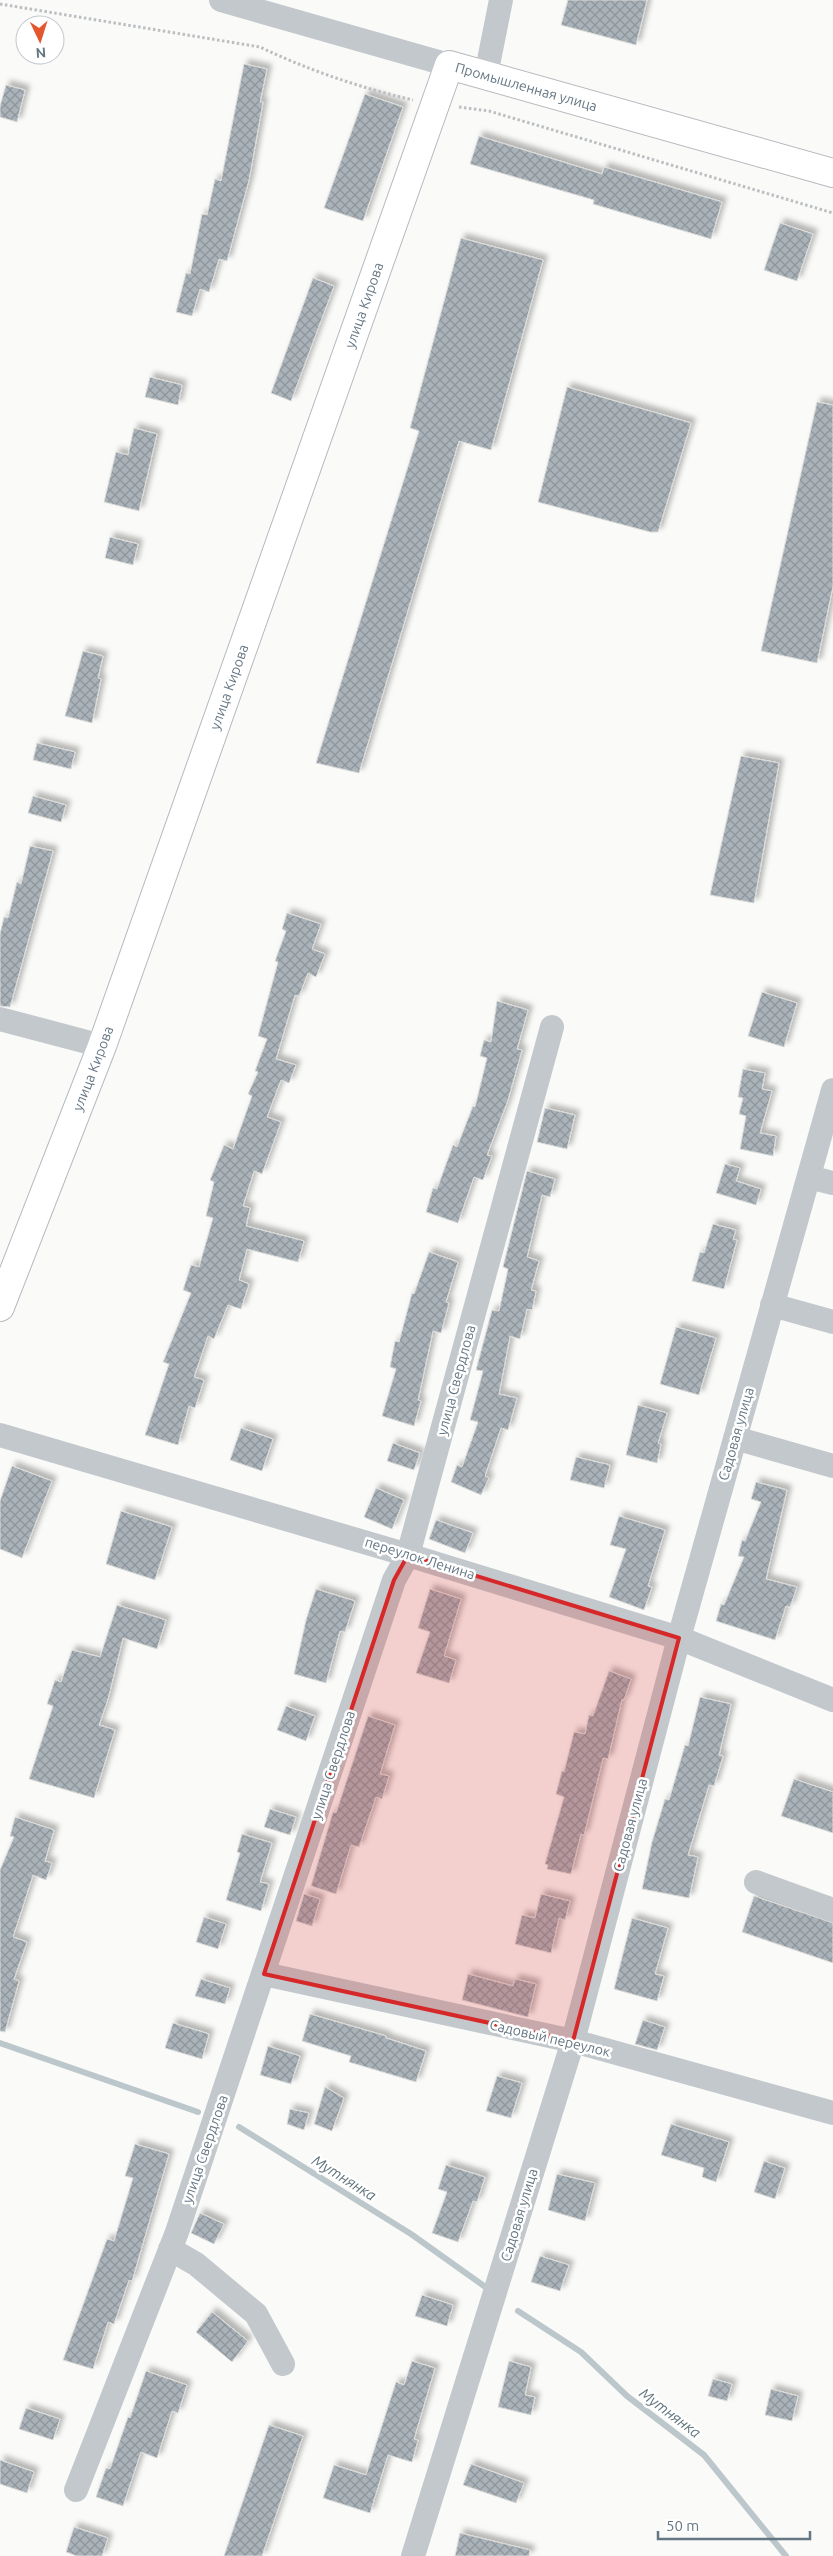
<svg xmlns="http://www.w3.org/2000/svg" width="833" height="2556" font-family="Ubuntu,sans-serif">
	<defs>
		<pattern id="building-cross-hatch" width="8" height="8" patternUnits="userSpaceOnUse" patternTransform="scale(1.25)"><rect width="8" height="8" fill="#aab3b9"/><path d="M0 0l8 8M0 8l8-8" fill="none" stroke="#8e969c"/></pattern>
		<filter id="shadow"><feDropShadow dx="4.5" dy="-4.5" stdDeviation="2.5" flood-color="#0004"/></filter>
	</defs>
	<rect width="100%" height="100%" fill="#fafaf8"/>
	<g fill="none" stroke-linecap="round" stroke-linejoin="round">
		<path stroke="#bbc7cb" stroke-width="6" d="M0,2043L198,2112
			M239,2127L411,2234L484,2286
			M518,2311L581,2352L627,2396L704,2455L786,2556"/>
	</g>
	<path fill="url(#building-cross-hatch)" stroke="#dcdcda" filter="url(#shadow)" d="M568,0H647L636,45L561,25Z
		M244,64L267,69L260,102H263L249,180L227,261L219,259L209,292L200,289L192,316L176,312L186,273L190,274L202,214L207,215L215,179L221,181Z
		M6,85L25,90L17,122L0,117V106Z
		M365,94L403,107L363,221L324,208Z
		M479,136L602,174L604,167L722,202L711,239L593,204L594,200L470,164Z
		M780,223L813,234L797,281L764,270Z
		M461,238L543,260L491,450L459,441L359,773L316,763L419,431L410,428Z
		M313,278L334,286L291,401L271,393Z
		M150,377L182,385L178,405L145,397Z
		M567,387L691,423L658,532H650L538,502Z
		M817,402L833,405V586L817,663L761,651Z
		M134,428L157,434L139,511L104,502L116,452L128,455Z
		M110,537L138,544L133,565L105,558Z
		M83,651L103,656L98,678L101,679L92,723L65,716Z
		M37,743L75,752L71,769L33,760Z
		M741,756L779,763L754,903L710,895Z
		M33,796L66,805L61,822L28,813Z
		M30,846L53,851L10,1007L0,1006V934L4,917L8,918L17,882L21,884Z
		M287,913L321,924L312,949L325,954L316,977L308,973L299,996L295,995L276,1059L296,1065L289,1083L281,1080L267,1117L281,1122L262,1174L254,1171L243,1206L250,1208L246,1226L304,1241L298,1262L247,1249L239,1280L249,1284L241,1309L228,1305L214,1339L208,1336L194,1377L204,1380L195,1408L189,1406L178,1445L145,1435L169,1364L163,1362L191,1293L183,1290L191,1265L199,1267L213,1218L206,1216L214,1182L210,1180L224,1145L233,1149L252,1096L248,1094L258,1072L255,1071L267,1039L258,1036L278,962L275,961L286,931L282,929Z
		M762,992L797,1003L784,1047L748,1036Z
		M497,1001L528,1010L517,1049L522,1050L508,1100L487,1155L492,1156L483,1180L474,1177L458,1223L426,1212L433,1188L437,1189L453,1145L457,1147L473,1106L475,1107L487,1058L480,1056L484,1040L491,1042Z
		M743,1069L765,1073L762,1089L772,1091L760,1133L776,1136L773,1156L740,1149L746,1116L739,1114L743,1098L738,1097Z
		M545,1108L575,1115L567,1149L537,1142Z
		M725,1164L740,1168L736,1181L761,1189L756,1205L716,1193Z
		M527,1171L555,1179L550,1197L542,1195L527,1257L539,1261L531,1290L536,1291L532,1310L527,1309L520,1339L510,1336L499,1394L517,1398L508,1430L501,1428L485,1476L489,1478L481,1495L451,1482L457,1465L462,1467L478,1422L470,1420L483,1371L476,1370L492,1310L499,1311L508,1269L503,1267Z
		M713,1224L736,1230L733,1239L737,1240L724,1289L692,1281L700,1252L704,1253Z
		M429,1252L458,1262L446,1302L449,1303L441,1333L433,1331L418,1400L421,1401L414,1426L382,1416L396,1369L390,1367L395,1341L399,1342L412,1293L414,1294Z
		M676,1327L716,1338L699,1395L660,1384Z
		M638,1405L667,1413L658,1443L661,1444L657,1463L626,1455Z
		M241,1428L273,1439L262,1471L230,1460Z
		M393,1443L420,1453L414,1470L387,1461Z
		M576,1457L610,1465L604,1488L570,1480Z
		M12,1466L52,1481L22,1558L0,1549V1501Z
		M756,1482L787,1490L766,1579L797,1587L790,1607L786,1606L775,1640L716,1621L721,1604L724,1605L744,1557L738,1556L742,1540L745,1541L761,1502L751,1499Z
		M376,1488L404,1500L392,1529L364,1517Z
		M121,1511L172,1527L155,1580L106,1564Z
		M619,1516L665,1530L648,1586L652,1587L644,1610L609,1597L626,1549L610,1545Z
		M436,1520L473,1533L465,1553L429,1539Z
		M316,1589L355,1601L345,1632L340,1631L326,1683L294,1674L306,1620Z
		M430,1589L461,1599L444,1656L456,1660L449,1683L416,1673L430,1632L418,1628Z
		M117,1605L166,1620L157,1649L123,1638L108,1699L99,1725L115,1730L94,1798L29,1779L53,1706L47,1704L55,1680L61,1682L72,1650L100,1657Z
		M609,1671L631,1679L624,1700L622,1699L608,1759L603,1758L584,1835L581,1834L571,1874L547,1869L548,1865L545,1864L564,1797L556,1794L562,1771L564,1772L574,1732L585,1734L589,1715L593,1716Z
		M700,1697L731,1704L719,1755L723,1756L714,1786L709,1785L688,1855L698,1857L689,1898L642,1889L652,1842L665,1799L669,1800L685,1745L688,1746Z
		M286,1706L315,1716L306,1741L277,1730Z
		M368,1716L395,1725L380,1774L389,1776L382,1799L376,1797L359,1847L351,1845L336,1894L311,1886L333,1812L336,1813Z
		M794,1779L833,1792V1833L781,1816Z
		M270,1809L296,1817L290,1835L264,1827Z
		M15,1817L54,1830L45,1861L52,1863L46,1880L33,1875L13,1937L27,1942L14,1979L19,1981L5,2032L0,2031V1870L14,1837L10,1836Z
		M242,1834L272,1843L260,1882L269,1884L261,1911L226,1900L240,1853L237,1852Z
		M304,1894L320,1899L312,1926L296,1921Z
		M541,1894L570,1901L565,1920L559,1918L551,1953L515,1944L522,1915L535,1918Z
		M754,1896L833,1923V1963L742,1932Z
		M204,1917L226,1924L218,1949L196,1942Z
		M632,1918L668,1928L655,1974L664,1976L657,2001L614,1989Z
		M468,1974L513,1986L515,1979L536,1984L528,2017L462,2000Z
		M201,1979L230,1988L225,2004L195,1996Z
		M310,2014L386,2036V2038L426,2051L416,2082L349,2062L351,2056L302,2041Z
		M643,2020L665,2027L657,2050L635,2044Z
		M173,2023L209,2034L202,2059L165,2048Z
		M268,2046L300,2056L291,2084L260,2075Z
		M497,2076L522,2083L511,2118L486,2111Z
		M325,2087L344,2098L332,2131L314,2124Z
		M290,2109L309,2113L304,2130L287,2124Z
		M671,2124L729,2142L716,2182L702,2177L704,2168L661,2155Z
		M135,2144L169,2154L132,2281L129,2280L114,2324L108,2322L93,2369L63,2360L107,2239L114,2241L133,2178L125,2176Z
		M764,2161L785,2168L775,2199L754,2192Z
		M446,2165L485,2177L477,2202L473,2201L458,2242L432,2233L447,2192L438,2189Z
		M557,2174L595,2183L585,2221L548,2210Z
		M200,2213L224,2224L214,2244L191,2233Z
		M540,2256L569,2265L560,2291L531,2282Z
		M422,2295L453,2305L447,2326L415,2316Z
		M212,2312L248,2341L232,2362L196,2332Z
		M412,2361L435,2368L414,2439L418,2440L412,2462L388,2455L370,2513L323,2498L334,2465L366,2475L396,2382L404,2385Z
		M509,2361L531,2367L525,2395L535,2397L531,2415L498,2407Z
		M146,2371L187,2385L178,2413L172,2411L157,2458L141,2452L123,2506L96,2497L106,2468L110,2469L128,2417L130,2418Z
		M713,2379L732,2384L727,2401L708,2396Z
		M771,2389L798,2396L792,2421L765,2415Z
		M26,2408L60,2419L53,2440L19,2429Z
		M269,2425L303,2436L262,2556H224Z
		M0,2460L34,2472L27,2493L0,2484Z
		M471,2464L524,2483L516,2503L463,2485Z
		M74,2527L108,2538L102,2556H77L66,2552Z
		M460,2533L530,2550L529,2556H455Z"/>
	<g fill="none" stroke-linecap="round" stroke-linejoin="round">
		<defs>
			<g id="major">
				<path id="s1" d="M0,1307L102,1046L449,65L833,173"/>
			</g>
		</defs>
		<use href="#major" stroke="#b5babe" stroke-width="30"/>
		<path stroke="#bbbfc2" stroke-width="3" stroke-dasharray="2.5 2.5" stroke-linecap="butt" d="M0,4L260,47C308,70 361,88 413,100
			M459,107L489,111L833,213"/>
		<path stroke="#c3c8cc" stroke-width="24" d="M221,0L449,65
			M486,75L501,0
			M0,1019L102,1046
			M809,1177L833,1183
			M772,1305L833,1322
			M0,1435L408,1555L679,1638L833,1700
			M735,1438L833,1466
			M756,1882L833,1910
			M264,1974L573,2041L833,2113
			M170,2249L196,2264L256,2314L283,2364
			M76,2490L177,2232L394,1580L408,1555L552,1027
			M413,2556L573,2041L679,1638L833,1090"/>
		<use href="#major" stroke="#fff" stroke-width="28"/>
	</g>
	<path fill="#d62828" fill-opacity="0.2" stroke="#d62828" stroke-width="4" stroke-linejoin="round" d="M408,1555L679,1638L573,2041L264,1974L394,1580Z"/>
	<g text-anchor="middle" stroke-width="5" stroke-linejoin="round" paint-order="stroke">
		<g font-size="14" fill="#657683" stroke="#fff">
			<text dy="5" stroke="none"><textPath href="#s1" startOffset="1401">Промышленная улица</textPath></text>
			<text dy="5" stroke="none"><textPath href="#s1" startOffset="1066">улица Кирова</textPath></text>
			<text dy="5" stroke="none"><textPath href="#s1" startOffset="661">улица Кирова</textPath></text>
			<text dy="5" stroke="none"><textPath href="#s1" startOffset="256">улица Кирова</textPath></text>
			<text transform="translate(456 1380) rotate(-75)" y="5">улица Свердлова</text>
			<text transform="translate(736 1434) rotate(-74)" y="5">Садовая улица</text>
			<text transform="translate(420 1558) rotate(17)" y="5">переулок Ленина</text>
			<text transform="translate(333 1765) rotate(-72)" y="5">улица Свердлова</text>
			<text transform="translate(630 1825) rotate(-75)" y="5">Садовая улица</text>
			<text transform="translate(550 2038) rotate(13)" y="5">Садовый переулок</text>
			<text transform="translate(205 2149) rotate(-71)" y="5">улица Свердлова</text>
			<text transform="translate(519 2215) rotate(-73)" y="5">Садовая улица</text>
		</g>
		<g font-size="15" font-style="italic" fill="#60757c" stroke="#fff">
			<text transform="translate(344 2178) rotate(32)" y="5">Мутнянка</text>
			<text transform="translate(670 2413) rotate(37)" y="5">Мутнянка</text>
		</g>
	</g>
	<g transform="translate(40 40) rotate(176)"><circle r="24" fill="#ffffff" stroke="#c1c8cd"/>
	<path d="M0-4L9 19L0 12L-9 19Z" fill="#e4572e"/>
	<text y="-8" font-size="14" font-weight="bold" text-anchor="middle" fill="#657683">N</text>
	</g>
	<path d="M658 2531v8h152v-8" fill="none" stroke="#657683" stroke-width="2.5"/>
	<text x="666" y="2531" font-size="15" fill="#657683" stroke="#ffffff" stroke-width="4" paint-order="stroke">50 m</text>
</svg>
